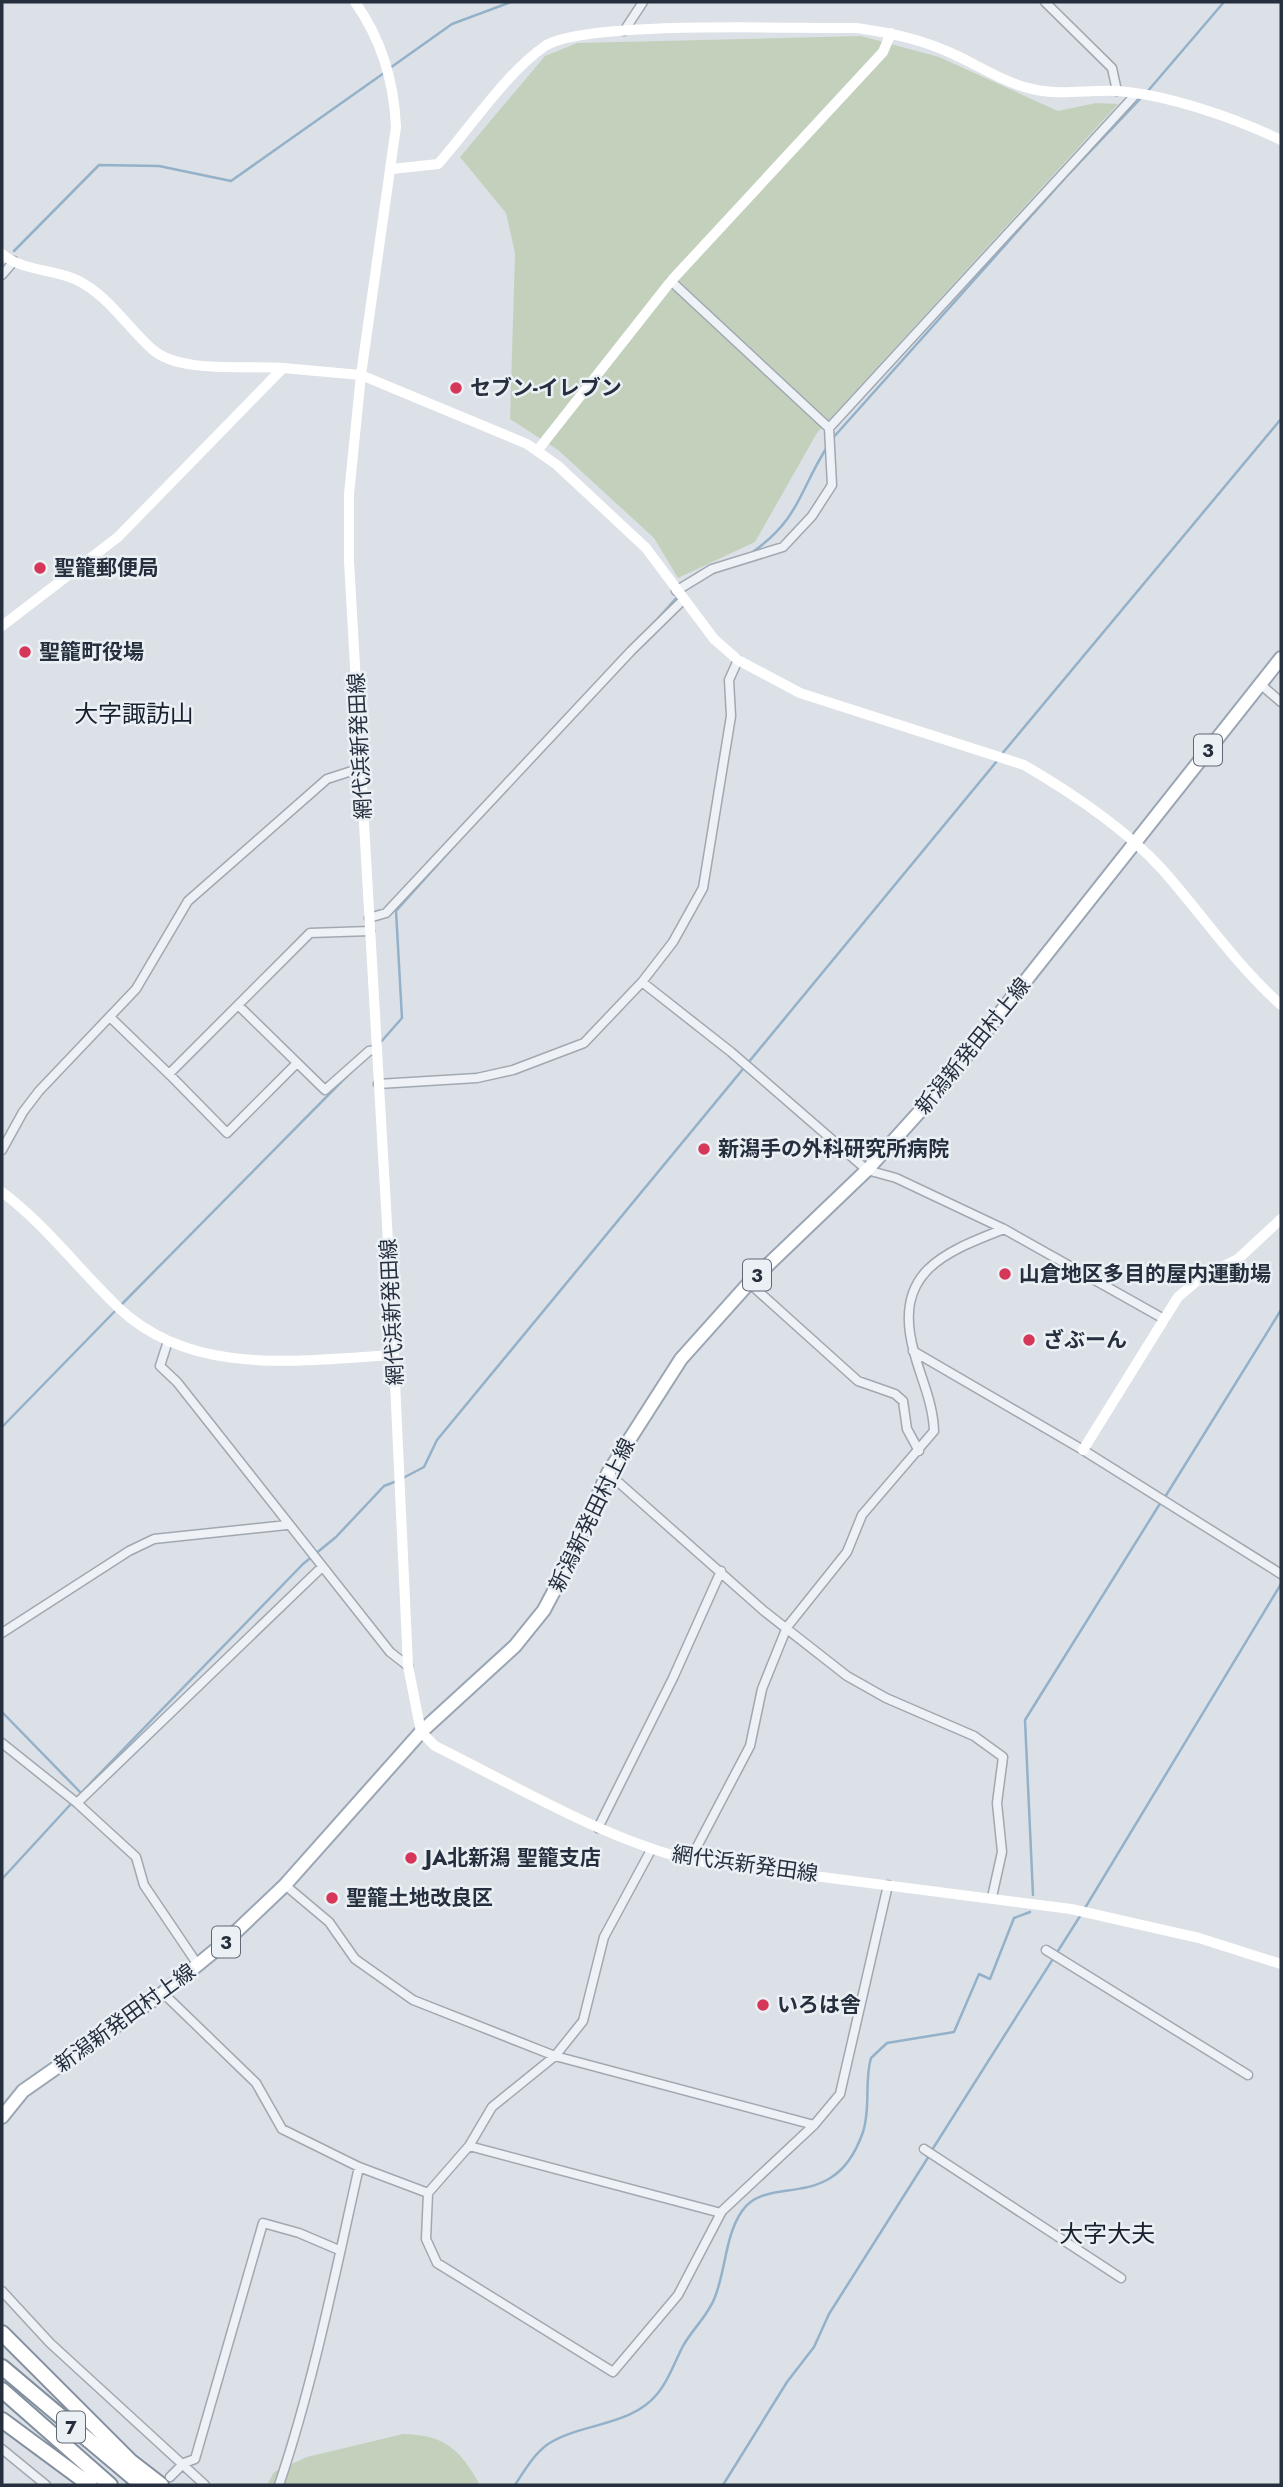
<svg xmlns="http://www.w3.org/2000/svg" width="1283" height="2487" font-family="Jost,'Noto Sans JP',sans-serif">
	<rect width="100%" height="100%" fill="#dce1e7"/>
	<path fill="#c3d1bc" d="M861,36L939,57L1058,111L1096,103L1118,104L817,433L755,542L678,578L654,538L558,450L510,419L515,253L506,213L460,157L545,56L577,43Z
		M403,2434C445,2435 460,2449 480,2485H267L274,2472L307,2457Z"/>
	<g fill="none" stroke-linecap="round" stroke-linejoin="round">
		<path stroke="#94b1ca" stroke-width="2.5" d="M390,68L452,24L511,2
			M1147,92L1224,2
			M14,251L99,165L159,166L231,181L384,73
			M832,439L1066,177L1142,97
			M750,554C800,519 798,493 827,447
			M707,576L720,570
			M653,624L679,595
			M1001,755L1281,419
			M380,1043L402,1018L396,911L466,833
			M122,1304L351,1072
			M2,1427L117,1309
			M403,1478L424,1467L437,1440L997,761
			M1165,1497L1281,1310
			M2,1712L81,1793
			M2,1879L81,1793L303,1564L336,1537L384,1486L397,1481
			M1033,1895L1025,1720L1161,1502
			M1085,1908L1281,1584
			M932,2150L1082,1913
			M515,2485C524,2471 534,2454 548,2444C583,2422 631,2427 658,2393C669,2380 675,2361 683,2346C693,2328 708,2316 715,2297C726,2269 725,2236 742,2211C769,2172 834,2216 863,2132C871,2108 864,2081 871,2058L887,2043L954,2032L979,1974L990,1979L1014,1918L1030,1912
			M723,2485L787,2382L814,2347L829,2314L929,2156"/>
		<defs>
			<path id="street" d="M1045,2L1112,68L1117,91
				M624,31L643,2
				M2,275L14,261
				M671,281L829,428L832,485L812,516L783,547L712,569L676,591
				M829,428L1136,94
				M1260,684L1281,702
				M369,918L386,913L631,651L683,600
				M642,982L731,1052L867,1170L896,1178L1004,1229L1164,1319
				M238,1005L325,1090L369,1051L376,1050
				M111,1018L169,1074L310,933L370,931
				M169,1074L227,1133L297,1063
				M378,1084L477,1078L513,1070L584,1043L642,982L673,942L703,888L731,716L729,680L738,660
				M2,1150L23,1112L39,1091L136,989L188,901L327,779L361,768
				M749,1283L858,1381L895,1394L903,1401L907,1429L919,1451
				M168,1341L160,1366L177,1382L390,1652L408,1666
				M913,1351L1083,1450L1281,1574
				M608,1473L764,1611L847,1676L886,1698L974,1736L1003,1757L997,1803L1002,1852L992,1897
				M2,1633L129,1551L154,1539L287,1525
				M2,1743L77,1803L136,1857L144,1885L198,1965
				M77,1803L322,1567
				M598,1828L673,1678L721,1571
				M651,1850L604,1937L583,2021L555,2056L492,2107L469,2146L428,2193L426,2239L437,2263L613,2372L678,2295L722,2211L814,2125L840,2094L888,1885
				M690,1860L750,1746L762,1689L787,1627L847,1552L862,1515L934,1431C933,1402 921,1379 914,1352C892,1273 942,1253 1004,1229
				M285,1885L329,1922L355,1959L413,2000L555,2056L814,2125
				M1046,1950L1248,2075
				M163,1993L256,2083L282,2129L359,2167L428,2193
				M469,2146L721,2213
				M924,2149L1121,2278
				M2,2291L50,2343L205,2485
				M2,2449L46,2485
				M170,2477L184,2463L195,2459L263,2223L299,2233L339,2250
				M279,2485C314,2381 335,2274 359,2167"/>
			<path id="primary" d="M2,2117L23,2091L163,1993L223,1944L285,1885L421,1732L515,1646L544,1610L563,1574L608,1473L681,1359L749,1283L867,1170L940,1089L1281,658"/>
			<path id="highway" d="M2,2333L130,2461L161,2485
				M2,2367L142,2485
				M2,2390L110,2485
				M2,2420L90,2485"/>
		</defs>
		<use href="#street" stroke="#a1a8b1" stroke-width="11"/>
		<use href="#primary" stroke="#9aa6b3" stroke-width="16"/>
		<use href="#highway" stroke="#828f9e" stroke-width="18"/>
		<use href="#street" stroke="#eef1f5" stroke-width="8"/>
		<path stroke="#fff" stroke-width="10" d="M355,2C382,40 394,81 396,127L361,375L349,494V561L391,1294L408,1666L421,1732L435,1746C518,1787 600,1837 690,1860L1071,1909L1199,1938L1281,1964
			M392,169L438,164C470,128 506,73 545,46C585,20 798,29 856,28C886,32 916,38 944,50C974,62 1001,82 1032,89C1061,96 1089,89 1118,91C1169,95 1235,118 1281,140
			M2,254C21,271 55,269 77,280C109,296 127,327 152,349C179,374 247,365 283,368
			M537,451L671,281L883,52L891,33
			M2,626L118,537L283,368L361,375L527,444L557,465L646,548L714,639L738,660L800,693L1024,765C1072,793 1123,827 1161,868C1202,914 1235,964 1281,1005
			M2,1192C46,1225 79,1270 119,1308C193,1378 302,1360 394,1355
			M1083,1450L1178,1297L1203,1276L1238,1259L1281,1219"/>
		<use href="#primary" stroke="#fff" stroke-width="12"/>
		<use href="#highway" stroke="#fff" stroke-width="14"/>
	</g>
	<g fill="#d63759" stroke="#ebf0f5" stroke-width="2.5">
		<circle cx="456" cy="388" r="7"/>
		<circle cx="40" cy="568" r="7"/>
		<circle cx="25" cy="652" r="7"/>
		<circle cx="704" cy="1149" r="7"/>
		<circle cx="1005" cy="1274" r="7"/>
		<circle cx="1029" cy="1340" r="7"/>
		<circle cx="411" cy="1858" r="7"/>
		<circle cx="332" cy="1898" r="7"/>
		<circle cx="763" cy="2005" r="7"/>
	</g>
	<g text-anchor="middle" stroke-width="5" stroke-linejoin="round" paint-order="stroke">
		<g fill="#ebf0f5" stroke="#606975" stroke-width="2">
			<rect x="1194" y="734.5" width="28" height="31" rx="5"/>
			<rect x="743" y="1259.5" width="28" height="31" rx="5"/>
			<rect x="212" y="1926.5" width="28" height="31" rx="5"/>
			<rect x="57" y="2411.5" width="28" height="31" rx="5"/>
		</g>
		<g font-size="19" font-weight="bold" fill="#252f3e">
			<text x="1208" y="757">3</text>
			<text x="757" y="1282">3</text>
			<text x="226" y="1949">3</text>
			<text x="71" y="2434">7</text>
		</g>
		<g font-size="21" font-weight="bold" fill="#252f3e" stroke="#ebf0f5" text-anchor="start">
			<text x="470" y="395">セブン-イレブン</text>
			<text x="54" y="575">聖籠郵便局</text>
			<text x="39" y="659">聖籠町役場</text>
			<text x="718" y="1156">新潟手の外科研究所病院</text>
			<text x="1019" y="1281">山倉地区多目的屋内運動場</text>
			<text x="1043" y="1347">ざぶーん</text>
			<text x="425" y="1865">JA北新潟 聖籠支店</text>
			<text x="346" y="1905">聖籠土地改良区</text>
			<text x="777" y="2012">いろは舎</text>
		</g>
		<g font-size="21" fill="#252f3e" stroke="#ebf0f5">
			<text transform="translate(360 746) rotate(-93)" y="7">網代浜新発田線</text>
			<text transform="translate(973 1046) rotate(-51)" y="7">新潟新発田村上線</text>
			<text transform="translate(392 1312) rotate(-93)" y="7">網代浜新発田線</text>
			<text transform="translate(592 1515) rotate(-64)" y="7">新潟新発田村上線</text>
			<text transform="translate(745 1864) rotate(8)" y="7">網代浜新発田線</text>
			<text transform="translate(125 2018) rotate(-36)" y="7">新潟新発田村上線</text>
		</g>
		<g font-size="24" fill="#17212e" stroke="#ebf0f5">
			<text x="134" y="722">大字諏訪山</text>
			<text x="1107" y="2242">大字大夫</text>
		</g>
	</g>
	<rect width="1283" height="2487" fill="none" stroke="#252f3e" stroke-width="7"/>
</svg>
